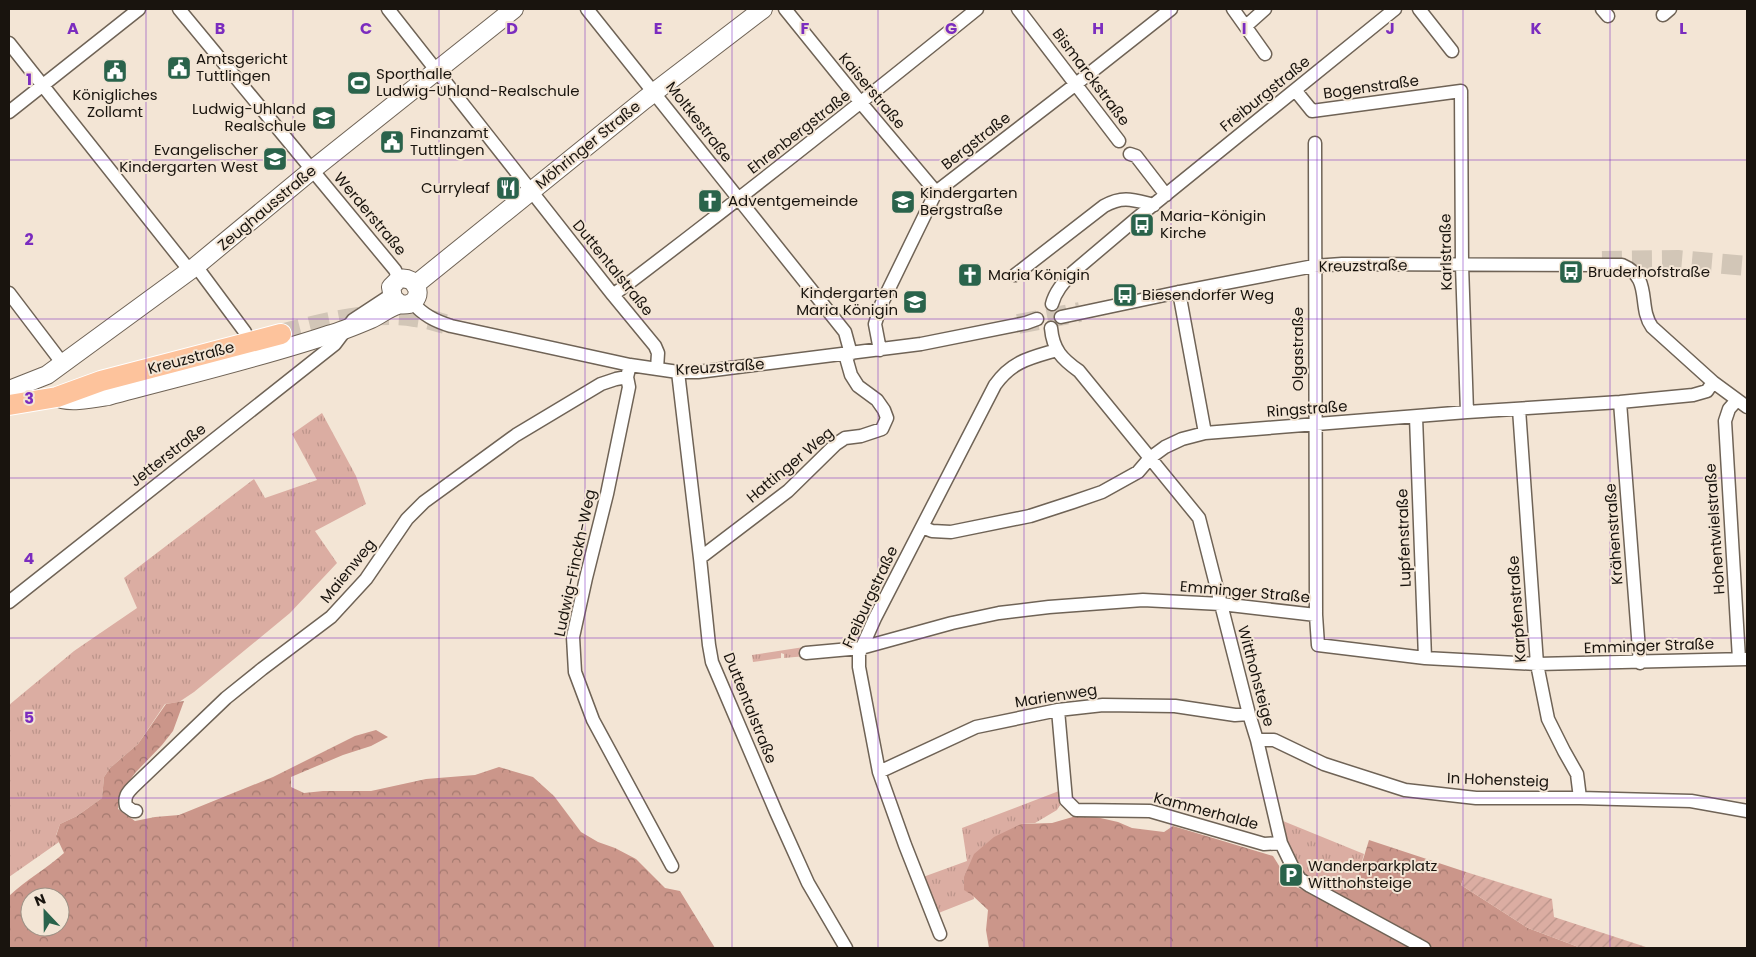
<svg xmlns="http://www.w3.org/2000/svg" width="1756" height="957" font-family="Poppins,sans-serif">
	<defs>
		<pattern id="grass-tufts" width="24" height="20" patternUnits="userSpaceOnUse" patternTransform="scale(1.25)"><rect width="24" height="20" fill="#dbada2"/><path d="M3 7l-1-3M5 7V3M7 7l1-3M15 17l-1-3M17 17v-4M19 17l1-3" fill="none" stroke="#bb948a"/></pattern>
		<pattern id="forest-crowns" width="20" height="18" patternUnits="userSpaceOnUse" patternTransform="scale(1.25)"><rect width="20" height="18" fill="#cb968a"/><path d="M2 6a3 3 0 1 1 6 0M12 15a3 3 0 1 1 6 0" fill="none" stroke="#a4796f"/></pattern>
		<pattern id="garden-furrows" width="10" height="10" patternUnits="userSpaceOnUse" patternTransform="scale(1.25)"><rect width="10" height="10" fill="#dbada2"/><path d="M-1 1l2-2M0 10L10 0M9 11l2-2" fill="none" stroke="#bb948a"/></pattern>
	</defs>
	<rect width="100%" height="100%" fill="#f3e5d5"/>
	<path fill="url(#grass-tufts)" d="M322,413L356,476L366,504L315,531L337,563L290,613L194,692L179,702L165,704L138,744L110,768L104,777L102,798L77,816L60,824L56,835L59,842L9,877V705L74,651L137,608L124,578L254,479L265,498L317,480L292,434Z
		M804,647L806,656L784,658V654L781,653V658L753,662L752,655Z
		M1059,791L1063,800L1057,810L1035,823L1021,824L971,877L974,899L936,914L923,877L967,861L962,828Z
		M1283,821L1364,854L1358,876L1351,886L1339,885L1328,880L1319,884L1301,872L1287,839Z"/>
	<path fill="url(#forest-crowns)" fill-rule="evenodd" d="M184,701L173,731L162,745L136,772L120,793L118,809L135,821L155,817L179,815L273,777L355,736L376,730L388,737L371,746L343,755L291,777V787L304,793L323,791H371L426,779L475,775L499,767L533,777L554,796L581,832L598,842L615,848L636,859L665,888L680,891L715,948H9V896C26,880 46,869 64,853L56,836L60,824L77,816L102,798L104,777L110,768L138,744L166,704ZM30,897H60V927H30Z
		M1076,816L1096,817L1118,822L1132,828L1164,832L1173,826L1273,856L1291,885L1306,891L1328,880L1339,885L1351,886L1358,876L1369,840L1466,872L1461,885L1528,928L1581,948H989L986,930L988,910L972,895L964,890V877L974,854L994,837L1021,824L1052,823Z"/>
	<path fill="url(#garden-furrows)" d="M1466,872L1552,899L1554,917L1649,948H1581L1528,928L1461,885Z"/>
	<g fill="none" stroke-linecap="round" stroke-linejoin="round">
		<path stroke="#d2c6b7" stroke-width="20" stroke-dasharray="20 10" stroke-linecap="butt" d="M1602,261L1678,260L1747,266
			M1018,324L1080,312
			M281,334C323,323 371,310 415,317C425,318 435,321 445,324"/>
		<defs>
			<path id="street" d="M179,9L395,270L399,279
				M388,9L613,295L655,346L658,353L657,369
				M587,9L845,332L851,354
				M785,9L861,103L936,192
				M1018,9L1119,141
				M1233,9L1265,54
				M1419,9L1452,51
				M1602,9L1608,16
				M1663,15L1670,9
				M1246,26L1265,9
				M9,43L190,271
				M1295,90L1312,111L1461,91L1462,265L1467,412
				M9,112L139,9
				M1315,143L1316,615L1318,645L1425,658L1537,664L1747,659
				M1130,154L1136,156L1166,195
				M196,266L245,332
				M1015,275L1104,206C1123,195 1134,200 1154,205
				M1179,292L1205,433
				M9,293L63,364
				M613,295C736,202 857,106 977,9
				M412,302C423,315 435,321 451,326L630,365L678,372H698L921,344L1026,323L1037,319
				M1052,304C1055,292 1063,283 1072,273L1137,218L1395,9
				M1061,317L1179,292L1314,266L1342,264L1622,265C1653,278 1637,306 1652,327L1713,382L1747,407
				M1051,328C1053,350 1062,359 1079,371L1199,518L1249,714L1257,740L1281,843L1294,870L1300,879L1310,886L1424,948
				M880,350L875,324L881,305L936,192L1076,84L1171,9
				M629,369L627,377L629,387L607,494L586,578L573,637L575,672L593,720L672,866
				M678,372L700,558L709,645L712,662L776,812L808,883L846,948
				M1737,400L1729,409L1725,421L1739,659
				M1620,402L1640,663
				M1519,409L1537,664L1548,719L1564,751L1577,774L1580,798
				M1416,417L1425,658
				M922,527L932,531L951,532L1030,516L1073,502L1102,492L1138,472L1150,458L1165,447L1182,439L1205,433L1467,412L1620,402L1693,395L1707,391L1713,382
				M700,558L788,491L836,444L845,438L861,436L882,429L887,418L884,410L877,400L858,386L851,375L845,354
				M9,602L335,344L353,320L391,295
				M806,653L861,648L952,623L999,613L1049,607L1143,600L1221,604L1316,615
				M1058,710L1066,800L1076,810L1150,811L1264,844L1281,843
				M1257,740H1274L1324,764L1405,790L1476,798H1580L1691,801L1747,811
				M879,772L976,727L1058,710L1103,705L1175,706L1235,715L1249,714
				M136,811H133L126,806C124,797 127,793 133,787L226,698L262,669L331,617L366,579L407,519L424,502L516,435L601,384L616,379L627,377
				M940,934L905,845L879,772L859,667V654L875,618L995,385C1012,361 1030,358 1057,350"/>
			<path id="secondary" d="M415,285L644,100L763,9
				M9,390L47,375L196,266L312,170L514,9
				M57,397C67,404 96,398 108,396C182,376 256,359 328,335C343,331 357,325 371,319C380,315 388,308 398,305C401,304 405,305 409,304C425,298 417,275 399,279L391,287L393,298L400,304"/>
			<path id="primary" d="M9,405L57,397L101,381L281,334"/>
		</defs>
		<use href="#street" stroke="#6f6356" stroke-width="15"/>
		<use href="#secondary" stroke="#6f6356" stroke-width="20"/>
		<use href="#primary" stroke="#fff" stroke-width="22"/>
		<use href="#street" stroke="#fff" stroke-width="12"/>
		<use href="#secondary" stroke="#fff" stroke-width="18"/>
		<use href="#primary" stroke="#fdc39c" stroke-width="20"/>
	</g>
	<path fill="none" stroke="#7b2cbf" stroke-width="1" stroke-opacity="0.55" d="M146,9V948M293,9V948M439,9V948M585,9V948M732,9V948M878,9V948M1024,9V948M1171,9V948M1317,9V948M1463,9V948M1610,9V948M9,160H1747M9,319H1747M9,478H1747M9,638H1747M9,798H1747"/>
	<defs>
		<symbol id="civic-square" viewBox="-11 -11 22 22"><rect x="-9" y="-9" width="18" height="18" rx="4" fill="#2a634b" stroke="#f3e5d5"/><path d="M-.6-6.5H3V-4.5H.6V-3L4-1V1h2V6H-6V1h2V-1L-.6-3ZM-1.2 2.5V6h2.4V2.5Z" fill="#fff"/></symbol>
		<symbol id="stadium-square" viewBox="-11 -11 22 22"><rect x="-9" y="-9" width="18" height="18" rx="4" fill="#2a634b" stroke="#f3e5d5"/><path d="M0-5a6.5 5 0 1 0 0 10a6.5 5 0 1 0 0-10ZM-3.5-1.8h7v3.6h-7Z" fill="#fff"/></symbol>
		<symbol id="school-square" viewBox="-11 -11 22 22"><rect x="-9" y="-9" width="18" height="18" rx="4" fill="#2a634b" stroke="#f3e5d5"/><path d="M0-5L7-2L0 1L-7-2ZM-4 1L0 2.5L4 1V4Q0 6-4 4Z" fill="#fff"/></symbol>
		<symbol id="restaurant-square" viewBox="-11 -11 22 22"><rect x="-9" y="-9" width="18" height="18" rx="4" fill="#2a634b" stroke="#f3e5d5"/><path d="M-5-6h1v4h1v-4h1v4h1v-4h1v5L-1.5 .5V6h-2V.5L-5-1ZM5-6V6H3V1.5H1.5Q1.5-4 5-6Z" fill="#fff"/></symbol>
		<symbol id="church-square" viewBox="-11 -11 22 22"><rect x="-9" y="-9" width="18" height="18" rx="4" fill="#2a634b" stroke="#f3e5d5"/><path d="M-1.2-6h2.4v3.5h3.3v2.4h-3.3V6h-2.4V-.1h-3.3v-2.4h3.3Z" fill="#fff"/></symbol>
		<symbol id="bus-square" viewBox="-11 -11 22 22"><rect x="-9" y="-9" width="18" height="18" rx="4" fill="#2a634b" stroke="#f3e5d5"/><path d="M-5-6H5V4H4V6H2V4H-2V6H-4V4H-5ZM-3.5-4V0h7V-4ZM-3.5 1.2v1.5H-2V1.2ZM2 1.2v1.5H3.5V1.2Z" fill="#fff"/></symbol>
		<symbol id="parking-square" viewBox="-11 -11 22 22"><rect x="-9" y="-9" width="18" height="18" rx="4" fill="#2a634b" stroke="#f3e5d5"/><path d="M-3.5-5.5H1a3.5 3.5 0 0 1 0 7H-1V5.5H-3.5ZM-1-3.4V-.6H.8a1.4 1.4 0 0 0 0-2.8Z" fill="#fff"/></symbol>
	</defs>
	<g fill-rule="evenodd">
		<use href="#civic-square" x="165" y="54" width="28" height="28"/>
		<use href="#civic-square" x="101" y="57" width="28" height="28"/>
		<use href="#stadium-square" x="345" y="69" width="28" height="28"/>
		<use href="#school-square" x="310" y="104" width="28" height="28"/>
		<use href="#civic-square" x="378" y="128" width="28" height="28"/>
		<use href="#school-square" x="261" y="145" width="28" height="28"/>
		<use href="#restaurant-square" x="494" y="174" width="28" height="28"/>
		<use href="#church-square" x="696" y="187" width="28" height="28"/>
		<use href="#school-square" x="889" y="188" width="28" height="28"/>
		<use href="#bus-square" x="1128" y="211" width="28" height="28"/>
		<use href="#bus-square" x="1557" y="258" width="28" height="28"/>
		<use href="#church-square" x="956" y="261" width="28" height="28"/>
		<use href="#bus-square" x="1111" y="281" width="28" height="28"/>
		<use href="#school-square" x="901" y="288" width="28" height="28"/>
		<use href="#parking-square" x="1277" y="861" width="28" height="28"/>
	</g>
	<g text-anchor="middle" stroke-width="4" stroke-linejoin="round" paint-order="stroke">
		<g font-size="15" fill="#19140e" stroke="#f3e5d5" text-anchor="start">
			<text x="196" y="64">Amtsgericht<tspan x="196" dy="17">Tuttlingen</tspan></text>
			<text x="376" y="79">Sporthalle<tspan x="376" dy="17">Ludwig-Uhland-Realschule</tspan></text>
			<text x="115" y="100" text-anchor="middle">Königliches<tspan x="115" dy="17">Zollamt</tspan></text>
			<text x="306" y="114" text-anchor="end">Ludwig-Uhland<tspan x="306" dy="17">Realschule</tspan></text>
			<text x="410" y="138">Finanzamt<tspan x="410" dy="17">Tuttlingen</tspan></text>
			<text x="258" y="155" text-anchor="end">Evangelischer<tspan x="258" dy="17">Kindergarten West</tspan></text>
			<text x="490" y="193" text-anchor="end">Curryleaf</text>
			<text x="920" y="198">Kindergarten<tspan x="920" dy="17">Bergstraße</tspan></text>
			<text x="728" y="206">Adventgemeinde</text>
			<text x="1160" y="221">Maria-Königin<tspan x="1160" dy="17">Kirche</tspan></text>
			<text x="1588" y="277">Bruderhofstraße</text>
			<text x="988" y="280">Maria Königin</text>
			<text x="898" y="298" text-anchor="end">Kindergarten<tspan x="898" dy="17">Maria Königin</tspan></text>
			<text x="1142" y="300">Biesendorfer Weg</text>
			<text x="1308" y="871">Wanderparkplatz<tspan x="1308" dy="17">Witthohsteige</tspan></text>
		</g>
		<g font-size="15" fill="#19140e" stroke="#f3e5d5">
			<text transform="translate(1091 77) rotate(53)" y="5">Bismarckstraße</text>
			<text transform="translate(1371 87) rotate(-8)" y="5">Bogenstraße</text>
			<text transform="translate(872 91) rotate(50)" y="5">Kaiserstraße</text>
			<text transform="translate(1265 94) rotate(-39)" y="5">Freiburgstraße</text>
			<text transform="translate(699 122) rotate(52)" y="5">Moltkestraße</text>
			<text transform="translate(799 132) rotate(-38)" y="5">Ehrenbergstraße</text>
			<text transform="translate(976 141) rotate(-38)" y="5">Bergstraße</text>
			<text transform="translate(588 145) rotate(-39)" y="5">Möhringer Straße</text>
			<text transform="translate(267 208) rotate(-40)" y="5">Zeughausstraße</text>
			<text transform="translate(370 214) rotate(50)" y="5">Werderstraße</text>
			<text transform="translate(1446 252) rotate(-91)" y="5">Karlstraße</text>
			<text transform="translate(1363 266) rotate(-1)" y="5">Kreuzstraße</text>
			<text transform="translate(613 268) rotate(51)" y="5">Duttentalstraße</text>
			<text transform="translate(1298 349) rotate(-90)" y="5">Olgastraße</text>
			<text transform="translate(191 358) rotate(-15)" y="5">Kreuzstraße</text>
			<text transform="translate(720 367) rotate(-4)" y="5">Kreuzstraße</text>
			<text transform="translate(1307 409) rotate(-4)" y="5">Ringstraße</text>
			<text transform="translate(168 455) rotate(-38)" y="5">Jetterstraße</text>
			<text transform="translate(790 465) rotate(-40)" y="5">Hattinger Weg</text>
			<text transform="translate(1715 529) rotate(-94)" y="5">Hohentwielstraße</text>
			<text transform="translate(1614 534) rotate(-94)" y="5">Krähenstraße</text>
			<text transform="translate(1404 538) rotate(-92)" y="5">Lupfenstraße</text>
			<text transform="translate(575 563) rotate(-78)" y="5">Ludwig-Finckh-Weg</text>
			<text transform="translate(348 571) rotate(-51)" y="5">Maienweg</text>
			<text transform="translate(1245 592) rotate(5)" y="5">Emminger Straße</text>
			<text transform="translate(870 597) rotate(-65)" y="5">Freiburgstraße</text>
			<text transform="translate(1517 609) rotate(-94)" y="5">Karpfenstraße</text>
			<text transform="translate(1649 646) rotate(-2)" y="5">Emminger Straße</text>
			<text transform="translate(1256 676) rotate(75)" y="5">Witthohsteige</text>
			<text transform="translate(1056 696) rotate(-9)" y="5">Marienweg</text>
			<text transform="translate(750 708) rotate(68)" y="5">Duttentalstraße</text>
			<text transform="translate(1498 780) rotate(2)" y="5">In Hohensteig</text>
			<text transform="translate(1206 811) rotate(15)" y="5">Kammerhalde</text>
		</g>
	</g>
	<g font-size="16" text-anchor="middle" font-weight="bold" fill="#7b2cbf" stroke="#f3e5d5" stroke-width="4" stroke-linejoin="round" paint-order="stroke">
		<text x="73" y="34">A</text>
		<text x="220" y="34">B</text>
		<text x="366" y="34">C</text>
		<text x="512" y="34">D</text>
		<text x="658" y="34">E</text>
		<text x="805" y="34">F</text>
		<text x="951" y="34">G</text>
		<text x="1098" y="34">H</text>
		<text x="1244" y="34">I</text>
		<text x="1390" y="34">J</text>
		<text x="1536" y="34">K</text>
		<text x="1683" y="34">L</text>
		<text x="29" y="85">1</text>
		<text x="29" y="245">2</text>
		<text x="29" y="404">3</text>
		<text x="29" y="564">4</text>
		<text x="29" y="723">5</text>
	</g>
	<rect width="1756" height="957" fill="none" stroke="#19140e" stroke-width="20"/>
	<g transform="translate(45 912) rotate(338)"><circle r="24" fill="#f3e5d5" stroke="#9c9185"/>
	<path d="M0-4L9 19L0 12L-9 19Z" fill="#2a634b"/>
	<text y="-8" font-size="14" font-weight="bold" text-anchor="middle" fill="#19140e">N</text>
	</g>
</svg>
